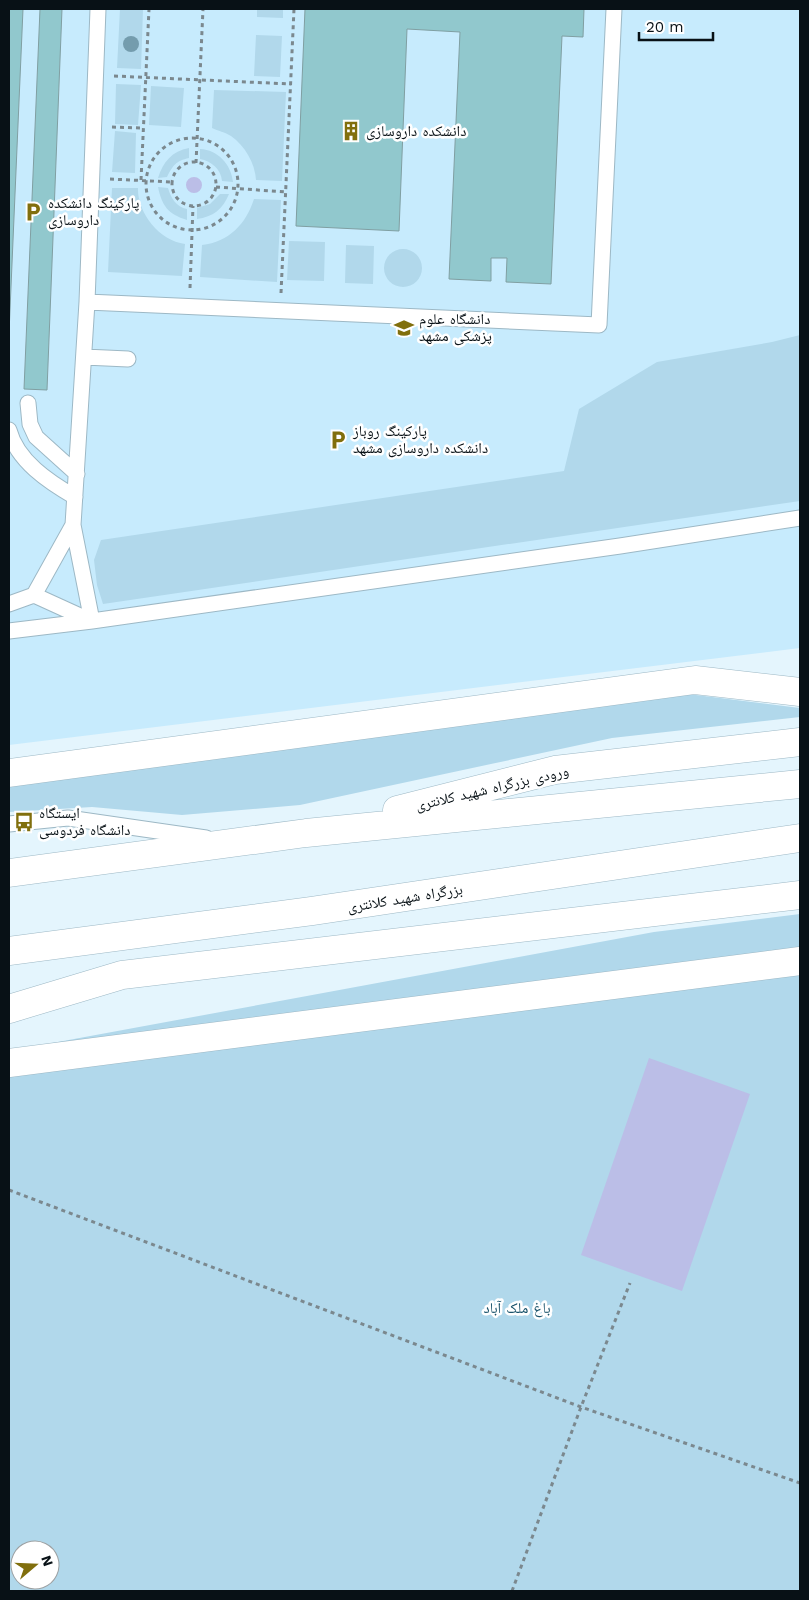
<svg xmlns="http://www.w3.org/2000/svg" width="809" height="1600" font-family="'Work Sans','Noto Naskh Arabic',sans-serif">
	<rect width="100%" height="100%" fill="#e4f5fd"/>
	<path fill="#c7ebfd" d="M9,9H800V648L9,745Z"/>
	<path fill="#b1d8eb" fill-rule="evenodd" d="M120,9H143L141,69L117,68Z
		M257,9H283V18L257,17Z
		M256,35L282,36L280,77L254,76Z
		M116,84L141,85L138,125L115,124Z
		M151,86L184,88L181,127L149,125Z
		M214,90L286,92L282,181L256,180C255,163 245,146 231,136C225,132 218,131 212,128Z
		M115,131L136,133L135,173L112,172Z
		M189,148V158C176,161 173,165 167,177L158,178C163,162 172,151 189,148Z
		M200,149C218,150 231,164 233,182L222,181C221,169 211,161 200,159Z
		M158,187L168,188C171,198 176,207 187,209V220C168,214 162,206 158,187Z
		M112,188H138C137,212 159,241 185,244L182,276L108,272Z
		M220,194H229C223,209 213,217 197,219V208L210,204Z
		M254,199L281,200L277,282L200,277L202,245C229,242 246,224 254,199Z
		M289,241L325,242L324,281L287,280Z
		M346,245L374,246L373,284L345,283Z
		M384 268a19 19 0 1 1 38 0a19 19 0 1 1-38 0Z
		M800,335V501L103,604L97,585L94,560L101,540L564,471L579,409L657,362L772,342Z
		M688,694L800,708V717L612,738L300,805L182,815L92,807L9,812V780Z
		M800,914V1591H9V1051L654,932ZM20,1550H50V1580H20Z"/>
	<path fill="#bbbee7" d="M186 185a8 8 0 1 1 16 0a8 8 0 1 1-16 0Z
		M649,1058L750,1094L682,1291L581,1255Z"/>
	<path fill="#91c8cd" stroke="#809fa2" d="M9,9H23L9,333Z
		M40,9H62L47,390L24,389Z
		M305,9H584L583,37L562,36L551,284L506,282L507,258H491V281L449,279L460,32L407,29L399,231L296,226Z"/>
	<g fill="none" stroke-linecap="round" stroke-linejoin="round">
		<defs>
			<path id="lane" d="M87,302L599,325L614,9
				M84,357L128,359
				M28,403L30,424L36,437L77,474
				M9,430C17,461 49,482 75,497
				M73,525L87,302L98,9
				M34,595L73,525L92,621
				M9,604L34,595L91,621
				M9,631L92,621L620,546L800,518
				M9,824L68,818L206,838"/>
			<path id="street" d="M9,773L695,680L800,692
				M9,1063L800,961"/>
			<path id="highway" d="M397,810L555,770L800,742
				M9,873L306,833L800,784
				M9,951L312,911L800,838
				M9,1009L122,975L800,895"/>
		</defs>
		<use href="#lane" stroke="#9db8c5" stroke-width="17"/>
		<use href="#street" stroke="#9db8c5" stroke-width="29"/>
		<use href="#highway" stroke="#9db8c5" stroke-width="29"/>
		<path stroke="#7b888e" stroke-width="3" stroke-dasharray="4 4" stroke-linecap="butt" d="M114,76L291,84
			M112,127L143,128
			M146 184a46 46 0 1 1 92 0a46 46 0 1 1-92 0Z
			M172 184a22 22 0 1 1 44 0a22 22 0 1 1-44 0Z
			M196,163L203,9
			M110,179L172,182
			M141,180L149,9
			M216,187L286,192
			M190,288L193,206
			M281,293L294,9
			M9,1190L581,1407L800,1483
			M512,1591L581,1407L630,1283"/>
		<use href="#lane" stroke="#fff" stroke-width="15"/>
		<use href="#street" stroke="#fff" stroke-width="28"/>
		<use href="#highway" stroke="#fff" stroke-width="28"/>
	</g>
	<circle fill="#749cad" cx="131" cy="44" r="8"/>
	<defs>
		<symbol id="building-bare" viewBox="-9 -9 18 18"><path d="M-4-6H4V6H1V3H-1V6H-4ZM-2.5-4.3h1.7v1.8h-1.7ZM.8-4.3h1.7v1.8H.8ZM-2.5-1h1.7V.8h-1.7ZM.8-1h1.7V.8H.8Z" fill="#816f0d" stroke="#fff" stroke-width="2.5" paint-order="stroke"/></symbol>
		<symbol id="parking-bare" viewBox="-9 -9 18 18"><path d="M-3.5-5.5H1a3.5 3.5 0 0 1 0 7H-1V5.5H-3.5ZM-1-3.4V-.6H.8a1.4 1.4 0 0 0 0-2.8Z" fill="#816f0d" stroke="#fff" stroke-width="2.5" paint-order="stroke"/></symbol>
		<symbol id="university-bare" viewBox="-9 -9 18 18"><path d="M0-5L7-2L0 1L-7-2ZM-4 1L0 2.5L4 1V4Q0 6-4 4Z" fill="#816f0d" stroke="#fff" stroke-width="2.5" paint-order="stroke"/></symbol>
		<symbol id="bus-bare" viewBox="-9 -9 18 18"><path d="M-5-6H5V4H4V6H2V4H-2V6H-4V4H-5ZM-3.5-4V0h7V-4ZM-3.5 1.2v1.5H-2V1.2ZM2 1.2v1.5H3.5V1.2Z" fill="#816f0d" stroke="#fff" stroke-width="2.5" paint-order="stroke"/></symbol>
	</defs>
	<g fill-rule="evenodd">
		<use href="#building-bare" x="337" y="117" width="28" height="28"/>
		<use href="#parking-bare" x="19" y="198" width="28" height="28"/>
		<use href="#university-bare" x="390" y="314" width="28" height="28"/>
		<use href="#parking-bare" x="324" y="426" width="28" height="28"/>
		<use href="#bus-bare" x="10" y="808" width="28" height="28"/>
	</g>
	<g text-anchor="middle" stroke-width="5" stroke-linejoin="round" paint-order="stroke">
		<g font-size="15" fill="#081116" stroke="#fff" text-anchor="start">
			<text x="366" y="136">دانشکده داروسازی</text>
			<text x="48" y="208">پارکینگ دانشکده<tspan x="48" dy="17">داروسازی</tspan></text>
			<text x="419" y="324">دانشگاه علوم<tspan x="419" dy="17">پزشکی مشهد</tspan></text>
			<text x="353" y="436">پارکینگ روباز<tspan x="353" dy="17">دانشکده داروسازی مشهد</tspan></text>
			<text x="39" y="818">ایستگاه<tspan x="39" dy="17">دانشگاه فردوسی</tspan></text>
		</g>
		<g font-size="15" fill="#081116" stroke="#fff">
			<text transform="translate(492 788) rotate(-13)" y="5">ورودی بزرگراه شهید کلانتری</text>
			<text transform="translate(405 898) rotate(-9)" y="5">بزرگراه شهید کلانتری</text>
		</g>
		<g font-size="15" fill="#19536b" stroke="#fff">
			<text x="517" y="1313">باغ ملک آباد</text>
		</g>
	</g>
	<rect width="809" height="1600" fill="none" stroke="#081116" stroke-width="20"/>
	<g transform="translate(35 1565) rotate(71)"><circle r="24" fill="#ffffff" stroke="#9ca0a2"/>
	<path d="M0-4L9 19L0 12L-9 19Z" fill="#816f0d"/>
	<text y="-8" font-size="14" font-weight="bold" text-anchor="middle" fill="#081116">N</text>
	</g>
	<path d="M639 32v8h74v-8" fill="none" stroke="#081116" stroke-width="2.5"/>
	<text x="646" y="32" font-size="15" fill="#081116" stroke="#ffffff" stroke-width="4" paint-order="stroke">20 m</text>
</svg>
